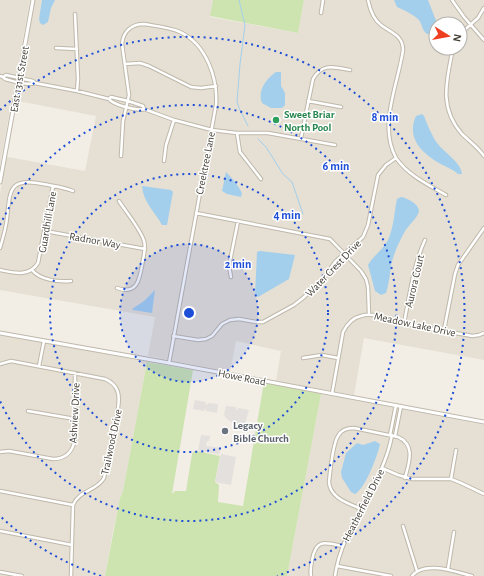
<svg xmlns="http://www.w3.org/2000/svg" width="484" height="576" font-family="'Alegreya Sans',sans-serif">
	<rect width="100%" height="100%" fill="#f2eee5"/>
	<path fill="#e5e0d3" fill-rule="evenodd" d="M0,0H30L0,165Z
		M35,0H213L210,17L298,33L304,0H484V360L364,338L354,395L276,381L281,351L236,341L230,372L148,356L155,317L0,290V193L6,157H8L85,171L96,116L18,101ZM436,24H460V48H436Z
		M0,334L147,362L123,491L120,498L113,531L105,576H0Z
		M321,394L484,425V576H287Z"/>
	<path fill="#cde4b0" d="M213,0H304L298,33L210,16Z
		M147,362L193,370L172,494L175,491H186L192,454L194,451H197L220,456L215,482L219,485L218,502L243,506L264,382L321,394L287,576H105L120,498L123,491Z"/>
	<path fill="#e3e0dd" d="M195,400L206,402L205,404L207,405L208,403L218,404L217,413L206,411V409H205L204,411L193,409Z
		M226,406L236,407V410H237L238,408L249,410L246,420V425L231,422L225,417L224,414Z
		M201,435L210,436L209,441H207L206,446L221,448L219,454L198,451Z
		M221,454L236,457L231,485L215,482Z"/>
	<path fill="#a4cfec" d="M42,0H55L51,8L48,22L43,25L40,23L39,19Z
		M394,0H428L437,23L435,32L430,35C422,33 423,26 419,20C414,15 404,10 397,7Z
		M276,72H281V86L285,93V105L282,108H271L262,103C257,91 266,79 276,72Z
		M422,114L424,116C427,124 431,133 435,140C442,152 461,161 462,174H458C453,169 446,167 439,163C422,153 406,138 416,116Z
		M226,172C232,178 238,185 242,193L241,197L227,194L222,191Z
		M142,186L171,190L173,192L167,225H162C155,212 143,202 142,186Z
		M401,197C407,198 419,204 419,211C419,216 408,226 405,231C399,242 394,253 391,265C390,274 389,284 386,293L381,295L375,291L368,265C373,256 383,250 388,240C394,227 394,213 397,199Z
		M260,251L295,255L289,279L258,297L255,295L257,252Z
		M155,290L152,313L133,310L132,309L144,301Z
		M375,441L380,444C378,455 365,489 355,494L351,492L342,478L341,472L346,453L357,443L363,445Z"/>
	<g fill="none" stroke-linecap="round" stroke-linejoin="round">
		<path stroke="#a4cfec" stroke-width="1" d="M239,0L245,25L240,64L237,102L239,108L248,126
			M258,139L266,147L283,174L292,182L303,214"/>
		<defs>
			<path id="minor" d="M452,0L464,17L484,40
				M321,13L323,0
				M75,14L78,79L77,91
				M460,34L478,18L484,8
				M56,48L77,49
				M453,48C447,79 438,107 462,134C469,141 478,147 484,156
				M125,64L140,63L149,66L191,87L201,88L216,86
				M0,76L3,77L5,79C13,81 26,86 35,83L77,91L109,99C113,105 137,111 144,109
				M3,77L6,75L33,81L35,83
				M109,99L111,97L128,101L143,106L144,109L174,120L212,130L237,133H268L335,145
				M308,101L341,107
				M237,133L240,152L261,179
				M301,138L313,79C322,63 333,67 350,70
				M121,156L123,121L129,95L122,44C123,31 132,24 144,24C155,26 169,27 180,32C206,44 218,78 216,105L169,363
				M396,158C409,176 427,184 446,195
				M164,161L166,145L174,120
				M196,213L330,239L361,271L366,279L368,287L369,314
				M45,231L145,249
				M0,248C3,238 6,228 7,218C10,190 9,177 43,184C53,186 64,187 73,191
				M0,270C15,273 29,277 38,263L53,186
				M32,270C40,280 58,282 71,281
				M231,277L229,266L238,221
				M117,288C139,296 140,276 143,260C144,254 146,247 144,241C141,230 126,212 119,201
				M404,323C410,294 413,266 425,240
				M444,330L455,274L458,265L484,228
				M173,336L198,340L206,339L212,336L222,324L230,320L239,319L256,322H263L294,305L303,298L323,279L335,262L363,237L368,225L378,175L386,165L396,158C378,125 398,85 403,50C403,35 391,33 381,25C373,19 370,10 368,0
				M303,358L322,355L338,358
				M0,364L11,361L105,379C119,385 120,395 118,408L104,478C97,491 79,490 73,505L71,576
				M39,366L44,341
				M332,394L343,332C347,324 352,318 361,316C372,312 382,318 394,321C419,327 446,331 472,336L479,335L484,333
				M28,411L75,419
				M390,435L396,405
				M395,436L401,406
				M0,452L9,451L53,459C66,459 73,451 75,439V373
				M382,468L398,475L412,479H451L461,483L484,494
				M451,479L456,450
				M0,491L73,505
				M361,509C348,503 330,498 329,482C330,472 333,444 338,436C341,430 347,428 354,428L398,437C416,445 409,463 405,478
				M403,526L417,571
				M0,531L72,545
				M337,566L391,576
				M448,569L454,532
				M0,572L22,576
				M311,576C310,571 311,566 312,560C316,539 324,542 342,546
				M335,576C342,525 383,486 392,435
				M412,576C424,560 456,572 472,576"/>
			<path id="tertiary" d="M0,182L33,0
				M0,333L169,363L484,422"/>
		</defs>
		<use href="#minor" stroke="#bfb8ab" stroke-width="4.5"/>
		<use href="#tertiary" stroke="#bfb8ab" stroke-width="5"/>
		<use href="#minor" stroke="#fff" stroke-width="2.5"/>
		<use href="#tertiary" stroke="#fff" stroke-width="3"/>
	</g>
	<circle cx="189" cy="313" r="69" fill="#1d4ed8" fill-opacity=".12"/>
	<g fill="none" stroke="#1d4ed8" stroke-width="2" stroke-dasharray="2 4">
		<circle cx="189" cy="313" r="69"/>
		<circle cx="189" cy="313" r="139"/>
		<path d="M0 225A208 208 0 1 1 0 401"/>
		<path d="M101 576A277 277 0 0 1 0 516M0 110A277 277 0 1 1 277 576"/>
	</g>
	<circle fill="#2e9e5b" stroke="#fff" stroke-width="1.5" cx="276" cy="120" r="4"/>
	<circle fill="#6b7280" stroke="#fff" stroke-width="1.5" cx="225" cy="431" r="4"/>
	<g text-anchor="middle" stroke-width="3" stroke-linejoin="round" paint-order="stroke">
		<g font-size="11" fill="#443e35" stroke="#fff">
			<text transform="translate(19 79) rotate(-80)" y="4">East 131st Street</text>
			<text transform="translate(205 163) rotate(-79)" y="4">Creektree Lane</text>
			<text transform="translate(47 222) rotate(-80)" y="4">Guardhill Lane</text>
			<text transform="translate(95 240) rotate(10)" y="4">Radnor Way</text>
			<text transform="translate(333 268) rotate(-46)" y="4">Water Crest Drive</text>
			<text transform="translate(414 281) rotate(-77)" y="4">Aurora Court</text>
			<text transform="translate(415 324) rotate(12)" y="4">Meadow Lake Drive</text>
			<text transform="translate(242 377) rotate(11)" y="4">Howe Road</text>
			<text transform="translate(74 413) rotate(-87)" y="4">Ashview Drive</text>
			<text transform="translate(111 442) rotate(-78)" y="4">Trailwood Drive</text>
			<text transform="translate(363 505) rotate(-63)" y="4">Heatherfield Drive</text>
		</g>
		<g font-size="11" font-weight="bold" fill="#27864d" stroke="#fff" text-anchor="start">
			<text x="284" y="118">Sweet Briar<tspan x="284" dy="13">North Pool</tspan></text>
		</g>
		<g font-size="11" font-weight="bold" fill="#5b616d" stroke="#fff" text-anchor="start">
			<text x="233" y="429">Legacy<tspan x="233" dy="13">Bible Church</tspan></text>
		</g>
	</g>
	<circle cx="189" cy="313" r="6" fill="#1d4ed8" stroke="#fff" stroke-width="2"/>
	<g font-size="12" text-anchor="middle" font-weight="bold" fill="#1d4ed8" stroke="#fff" stroke-width="3" stroke-linejoin="round" paint-order="stroke">
		<text x="385" y="121">8 min</text>
		<text x="336" y="170">6 min</text>
		<text x="287" y="219">4 min</text>
		<text x="238" y="268">2 min</text>
	</g>
	<g transform="translate(448 36) rotate(101)"><circle r="19" fill="#ffffff" stroke="#b4b2ae"/>
	<path d="M0-3L7 15L0 10L-7 15Z" fill="#ef3e1f"/>
	<text y="-6" font-size="11" font-weight="bold" text-anchor="middle" fill="#443e35">N</text>
	</g>
</svg>
